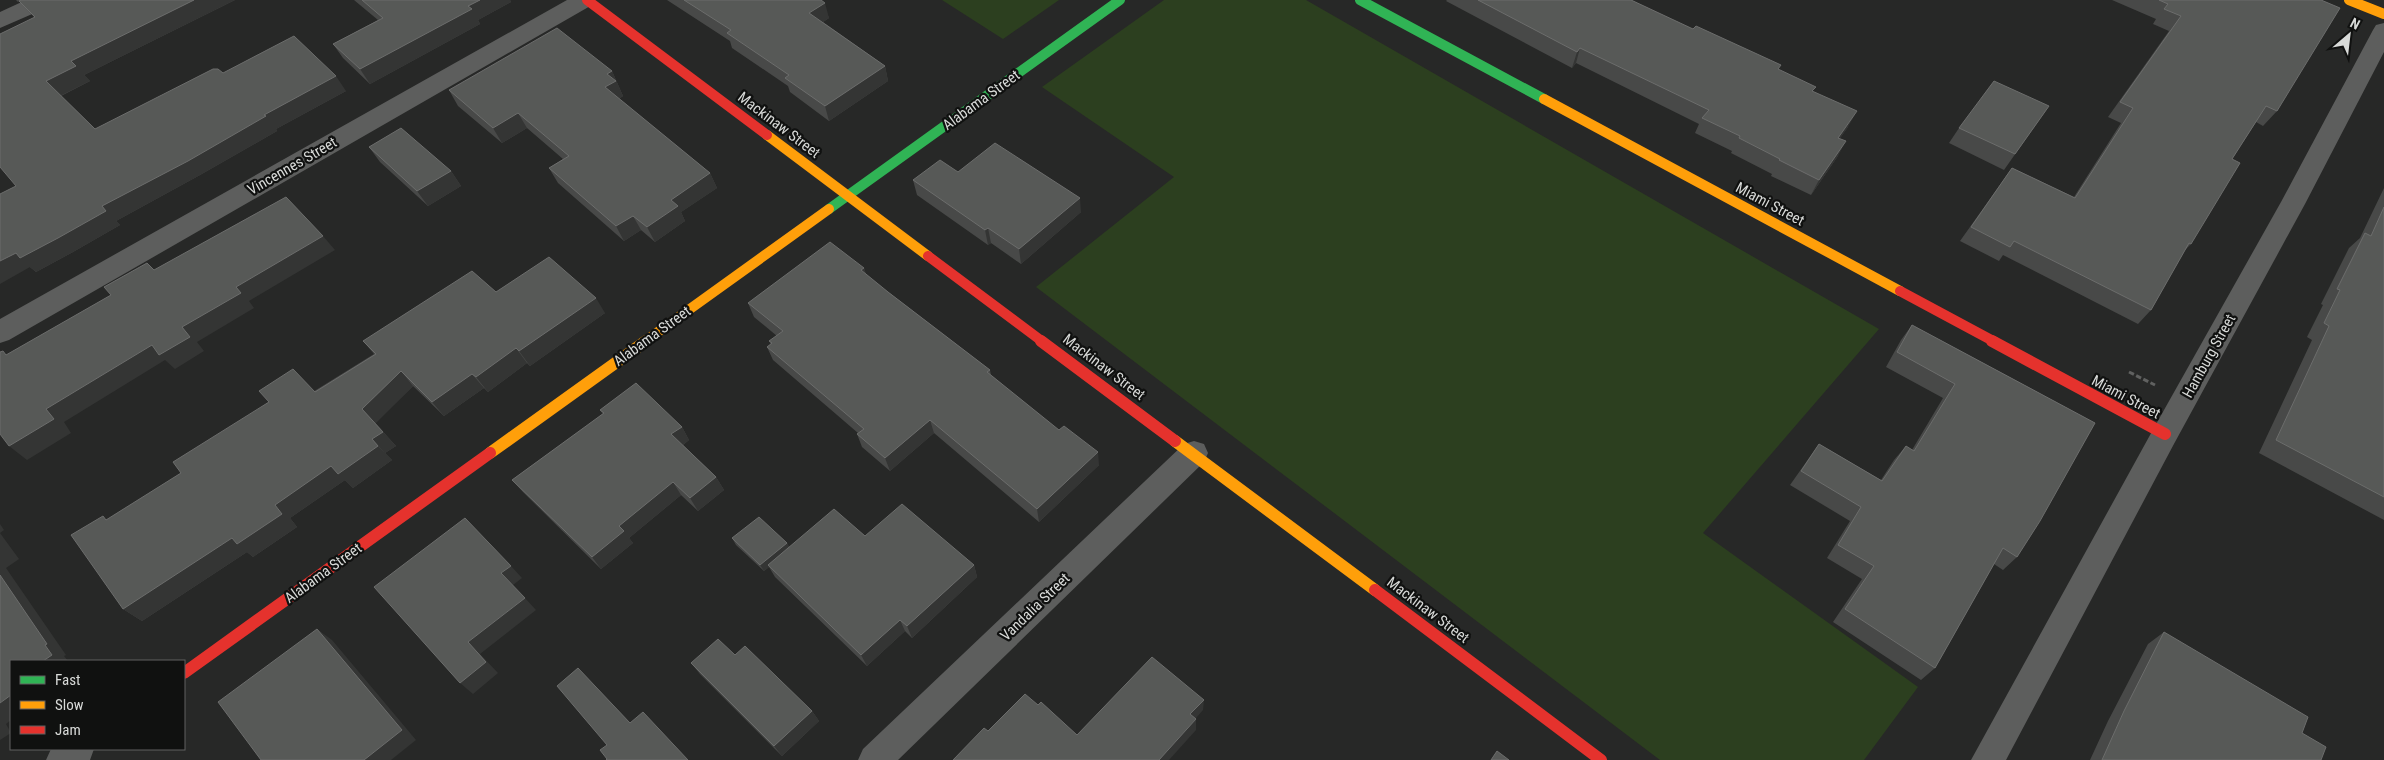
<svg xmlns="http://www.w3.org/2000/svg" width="2384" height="760" font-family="'Roboto Condensed',sans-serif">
	<rect width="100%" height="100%" fill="#272827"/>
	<path fill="#2c3f1f" d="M942,0H1059L1003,39Z
		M1164,0H1306L1879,329L1703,533L1918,687L1864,760H1660L1036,287L1174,177L1042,87Z"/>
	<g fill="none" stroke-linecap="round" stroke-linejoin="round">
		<path stroke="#606160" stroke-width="3" stroke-dasharray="5.5 2.5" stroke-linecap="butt" d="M2129,372L2155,385"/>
		<path fill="#5d5e5d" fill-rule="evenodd" d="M26,0H56L53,5L0,28V12Z
			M567,0H595L592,5L9,340L0,343V319Z
			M2384,23V52L2305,204L2175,442L2006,760H1971L2155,426L2281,202L2373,30L2376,25Z
			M1194,441L1204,444L1208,453L1204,462L898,760H858L863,749L1184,444Z
			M51,749H94L90,760H46Z"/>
		<path stroke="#30b455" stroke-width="10" d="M1360,0L1544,99
			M829,209L1120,0"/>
		<path stroke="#ff9f0a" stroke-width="10" d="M2349,0L2384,14
			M1544,99L1900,291
			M767,135L928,256
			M644,342L829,209"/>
		<path stroke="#ff9f0a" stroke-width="12" d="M1175,441L1375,590
			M490,453L646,341"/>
		<path stroke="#e5322d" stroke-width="10" d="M587,0L767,135
			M928,256L1043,342
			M1900,291L1995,342"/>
		<path stroke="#e5322d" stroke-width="12" d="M1041,341L1175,441
			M1992,341L2165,434
			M1375,590L1601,760
			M184,673L490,453"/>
	</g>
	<path fill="#484948" d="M16,0H235L84,75L90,81L61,96L95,129L223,73L346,91L276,129L277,131L200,175L116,221L120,225L73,252L36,272L30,267L16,186L34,17L19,1L18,2Z
		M354,0H510L511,2L478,20L480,24L370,84L343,58L333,44L378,20Z
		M667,0H821L829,18L823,22L885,66L888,81L829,121L790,92L788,86L732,48L730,41Z
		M1447,0H1631L1779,70L1813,92L1848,127L1840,138L1838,156L1811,195L1771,176L1772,174L1731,153L1732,151L1695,133L1699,124L1576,63L1572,68L1446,1Z
		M2112,0H2321L2277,111L2263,126L2256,122L2232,159L2191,244L2185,250L2151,310L2138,324L2003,255L1999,261L1960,241L2012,168L2074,197L2121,123L2108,117L2169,31L2153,24L2156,19Z
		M612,71L623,96L619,99L710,173L717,188L681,212L685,221L655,242L641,230L624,241L558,183L549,168L563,159L527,128L502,143L458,106L449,90Z
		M2049,106L2004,170L1949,143L1959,128Z
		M369,147L451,171L461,186L428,206L380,162Z
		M958,172L1081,212L1021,264L991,243L988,245L917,195L913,180Z
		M2384,188V520L2259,453L2312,340L2307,337L2323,305L2321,304L2349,248L2360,238Z
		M864,268L866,275L990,370L991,375L1099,465L1039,522L934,433L890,471L862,447L857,434L858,433L773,360L767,347L771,344L769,341L777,336L754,317L748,303Z
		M496,292L605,313L530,366L527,363L488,392L484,388L444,416L413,386L375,423L396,446L385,453L392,460L353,488L345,480L290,518L297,527L253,557L247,552L142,621L123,609L108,519L374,354L363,341Z
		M1912,325L2095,423L2017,557L2003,570L1994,564L1935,668L1921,680L1833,622L1862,579L1827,558L1850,521L1790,485L1819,444L1881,480L1894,460L1906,446L1912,450L1943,398L1886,367L1901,340Z
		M600,410L682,427L689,440L683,445L716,477L724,490L698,511L681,495L629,538L633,543L601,569L523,492L512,480L603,414Z
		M865,536L974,565L977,577L912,638L905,631L867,666L775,577L769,567L764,571L736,545L732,538L787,543L789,547Z
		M2164,632L2302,733L2321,760H2090L2108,721L2148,644Z
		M735,655L812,711L819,721L782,756L700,674L691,663Z"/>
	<path fill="#343534" d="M194,0H235L84,75L90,81L60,96L46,81L71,61Z
		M480,0H510L511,2L478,20L480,24L370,84L360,69Z
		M825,3L829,18L814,28L809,13Z
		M1580,48L1576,63L1572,68L1577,52Z
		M885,66L888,81L829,121L825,106Z
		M612,71L623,96L613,103L605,87L607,74Z
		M336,76L346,91L276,129L277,131L200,175L116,221L120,225L73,252L36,272L30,267L0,284V261L102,206L264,115Z
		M1857,111L1848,127L1830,153L1838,138Z
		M518,113L527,128L502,143L493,128Z
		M1846,141L1838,156L1811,195L1819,180Z
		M451,171L461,186L428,206L417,191Z
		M710,173L717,188L681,212L685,221L655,242L647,227L671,200Z
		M1080,198L1081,212L1021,264L1019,249Z
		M633,216L641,230L624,241L616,226Z
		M988,228L991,243L988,245L985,230Z
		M323,236L335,250L249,301L254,308L197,342L204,351L175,369L165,360L64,422L71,433L27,460L9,446L46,409L182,327L236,287Z
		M864,268L869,282L861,270Z
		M596,298L605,313L530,366L519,351Z
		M516,348L527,363L488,392L476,377Z
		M401,371L413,386L375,424L362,409Z
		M472,374L484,388L444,416L432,402Z
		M930,420L934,433L890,471L885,458Z
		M682,427L689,440L679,448L671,434Z
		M383,432L396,446L385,453L372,439Z
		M378,446L392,460L353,488L345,480L290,518L297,527L253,557L247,552L142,621L123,609L331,466Z
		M1098,452L1099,465L1039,522L1037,509Z
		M716,477L724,490L698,511L690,498Z
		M673,482L681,495L629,538L633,543L601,569L592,557L619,526Z
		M0,524L4,530L0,533Z
		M0,533L19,559L6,568L66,655L64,656L68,661H43L0,575Z
		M787,543L790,549L768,565L769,567L764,571L760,565Z
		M974,565L977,577L912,638L907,626Z
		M511,566L522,578L513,585L501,573Z
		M525,598L536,610L480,654L498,673L473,694L460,683L468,642Z
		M900,620L905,631L867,666L861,655Z
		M317,629L332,640L416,740L391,760H364Z
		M11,695V720L6,724L11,733L0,740V703Z
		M1204,700L1203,710L1190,725V714Z
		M812,711L819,721L782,756L774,746Z
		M1196,719V730L1169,760H1159Z"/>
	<path fill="#575957" stroke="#6c6d6c" d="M21,0H194L71,61L76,66L46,81L95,129L213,69H218L223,73L294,36L336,76L264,115L266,116L188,161L102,206L106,211L58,238L20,258L16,253L0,261V194L16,186L0,167V34L35,17L19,1Z
		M362,0H480L468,6L472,9L360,69L333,44L383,18Z
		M684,0H821L825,3L809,13L885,66L825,106L785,78L789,75L727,33L731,30Z
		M1478,0H1631L1693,29L1696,26L1781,65L1778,69L1816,87L1812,91L1857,111L1838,138L1846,141L1819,180L1779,160L1780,159L1739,138L1740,136L1702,118L1709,110L1580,48L1577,52Z
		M2159,0H2321L2340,8L2277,111L2266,106L2232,159L2240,163L2191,244L2189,243L2151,310L2014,241L2010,247L1971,227L2012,168L2075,198L2133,108L2120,102L2181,16L2164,9L2168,4Z
		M557,28L612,71L607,74L616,81L605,87L710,173L671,200L678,206L647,227L633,216L616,226L549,168L569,156L518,113L493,128L449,90Z
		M1994,81L2049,106L2015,154L1959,128Z
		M401,128L451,171L417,191L369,147Z
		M995,143L1080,198L1019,249L988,228L985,230L913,180L940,160L958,172Z
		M286,197L323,236L236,287L241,293L182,327L190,337L159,355L152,345L46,409L54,419L9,446L0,434V352L3,351L6,355L111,295L104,287L147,263L154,270Z
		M2384,207V497L2276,440L2329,326L2324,323L2340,290L2337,289L2365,233L2371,236Z
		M830,242L864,268L861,270L888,292L990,370L987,372L1059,430L1064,426L1098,452L1037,509L930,420L885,458L857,434L864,429L767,347L772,343L769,341L783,331L748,303Z
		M549,257L596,298L519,351L516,348L476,377L472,374L432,402L401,371L362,409L383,432L372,439L378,446L338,474L331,466L275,505L282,514L237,544L232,538L123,609L71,535L103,516L106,520L181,473L173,462L269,402L259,391L293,369L315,392L376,354L363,341L472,271L496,292Z
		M1912,325L2095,423L2040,521L2017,557L2003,548L1935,668L1845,609L1874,566L1838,545L1861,507L1801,471L1819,444L1882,481L1906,446L1914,451L1955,384L1897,352Z
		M636,383L682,427L671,434L716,477L690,498L673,482L619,526L624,531L592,557L512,480L604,413L600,410Z
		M902,504L974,565L907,626L900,620L861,655L768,565L834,509L865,536Z
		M759,517L787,543L760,565L732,538Z
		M465,518L511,566L501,573L525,598L468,642L486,662L460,683L374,587Z
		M0,575L47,644L45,645L52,655L43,661H11V695L0,703Z
		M317,629L402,730L364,760H261L218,702Z
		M2164,632L2308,717L2302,733L2326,747L2321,760H2102L2124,711Z
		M718,639L735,655L745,646L812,711L774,746L691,663Z
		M1152,657L1204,700L1190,714L1196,719L1159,760H953L984,728L988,731L1025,694L1038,705L1041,702L1077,735Z
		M578,668L630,723L643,712L688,760H606L607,759L600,750L607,745L557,686Z
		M1497,751L1509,760H1491Z"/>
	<g text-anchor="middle" stroke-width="4.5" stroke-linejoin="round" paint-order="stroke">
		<g font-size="15" fill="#d8dad8" stroke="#101110">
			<text transform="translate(981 100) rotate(-36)" y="5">Alabama Street</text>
			<text transform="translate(779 125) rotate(37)" y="5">Mackinaw Street</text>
			<text transform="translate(292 166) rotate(-30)" y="5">Vincennes Street</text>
			<text transform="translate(1770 204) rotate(28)" y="5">Miami Street</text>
			<text transform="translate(652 336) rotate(-36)" y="5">Alabama Street</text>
			<text transform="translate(2209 356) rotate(-61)" y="5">Hamburg Street</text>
			<text transform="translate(1104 367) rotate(37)" y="5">Mackinaw Street</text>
			<text transform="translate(2126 397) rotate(28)" y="5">Miami Street</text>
			<text transform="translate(323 573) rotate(-36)" y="5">Alabama Street</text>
			<text transform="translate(1035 607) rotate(-44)" y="5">Vandalia Street</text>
			<text transform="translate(1428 610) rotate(37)" y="5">Mackinaw Street</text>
		</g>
	</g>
	<rect x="10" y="660" width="175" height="90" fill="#101110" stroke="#606160"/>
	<rect x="20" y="676" width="25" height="8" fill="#30b455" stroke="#606160"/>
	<text x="55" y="685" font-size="15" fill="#d8dad8">Fast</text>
	<rect x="20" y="701" width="25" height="8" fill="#ff9f0a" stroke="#606160"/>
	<text x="55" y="710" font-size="15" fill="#d8dad8">Slow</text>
	<rect x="20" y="726" width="25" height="8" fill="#e5322d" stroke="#606160"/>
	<text x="55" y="735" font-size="15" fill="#d8dad8">Jam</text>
	<g transform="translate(2349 35) rotate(28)" stroke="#101110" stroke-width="4" paint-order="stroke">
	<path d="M0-4L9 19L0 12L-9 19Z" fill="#d8dad8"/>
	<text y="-8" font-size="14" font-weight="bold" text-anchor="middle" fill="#d8dad8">N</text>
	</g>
</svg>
